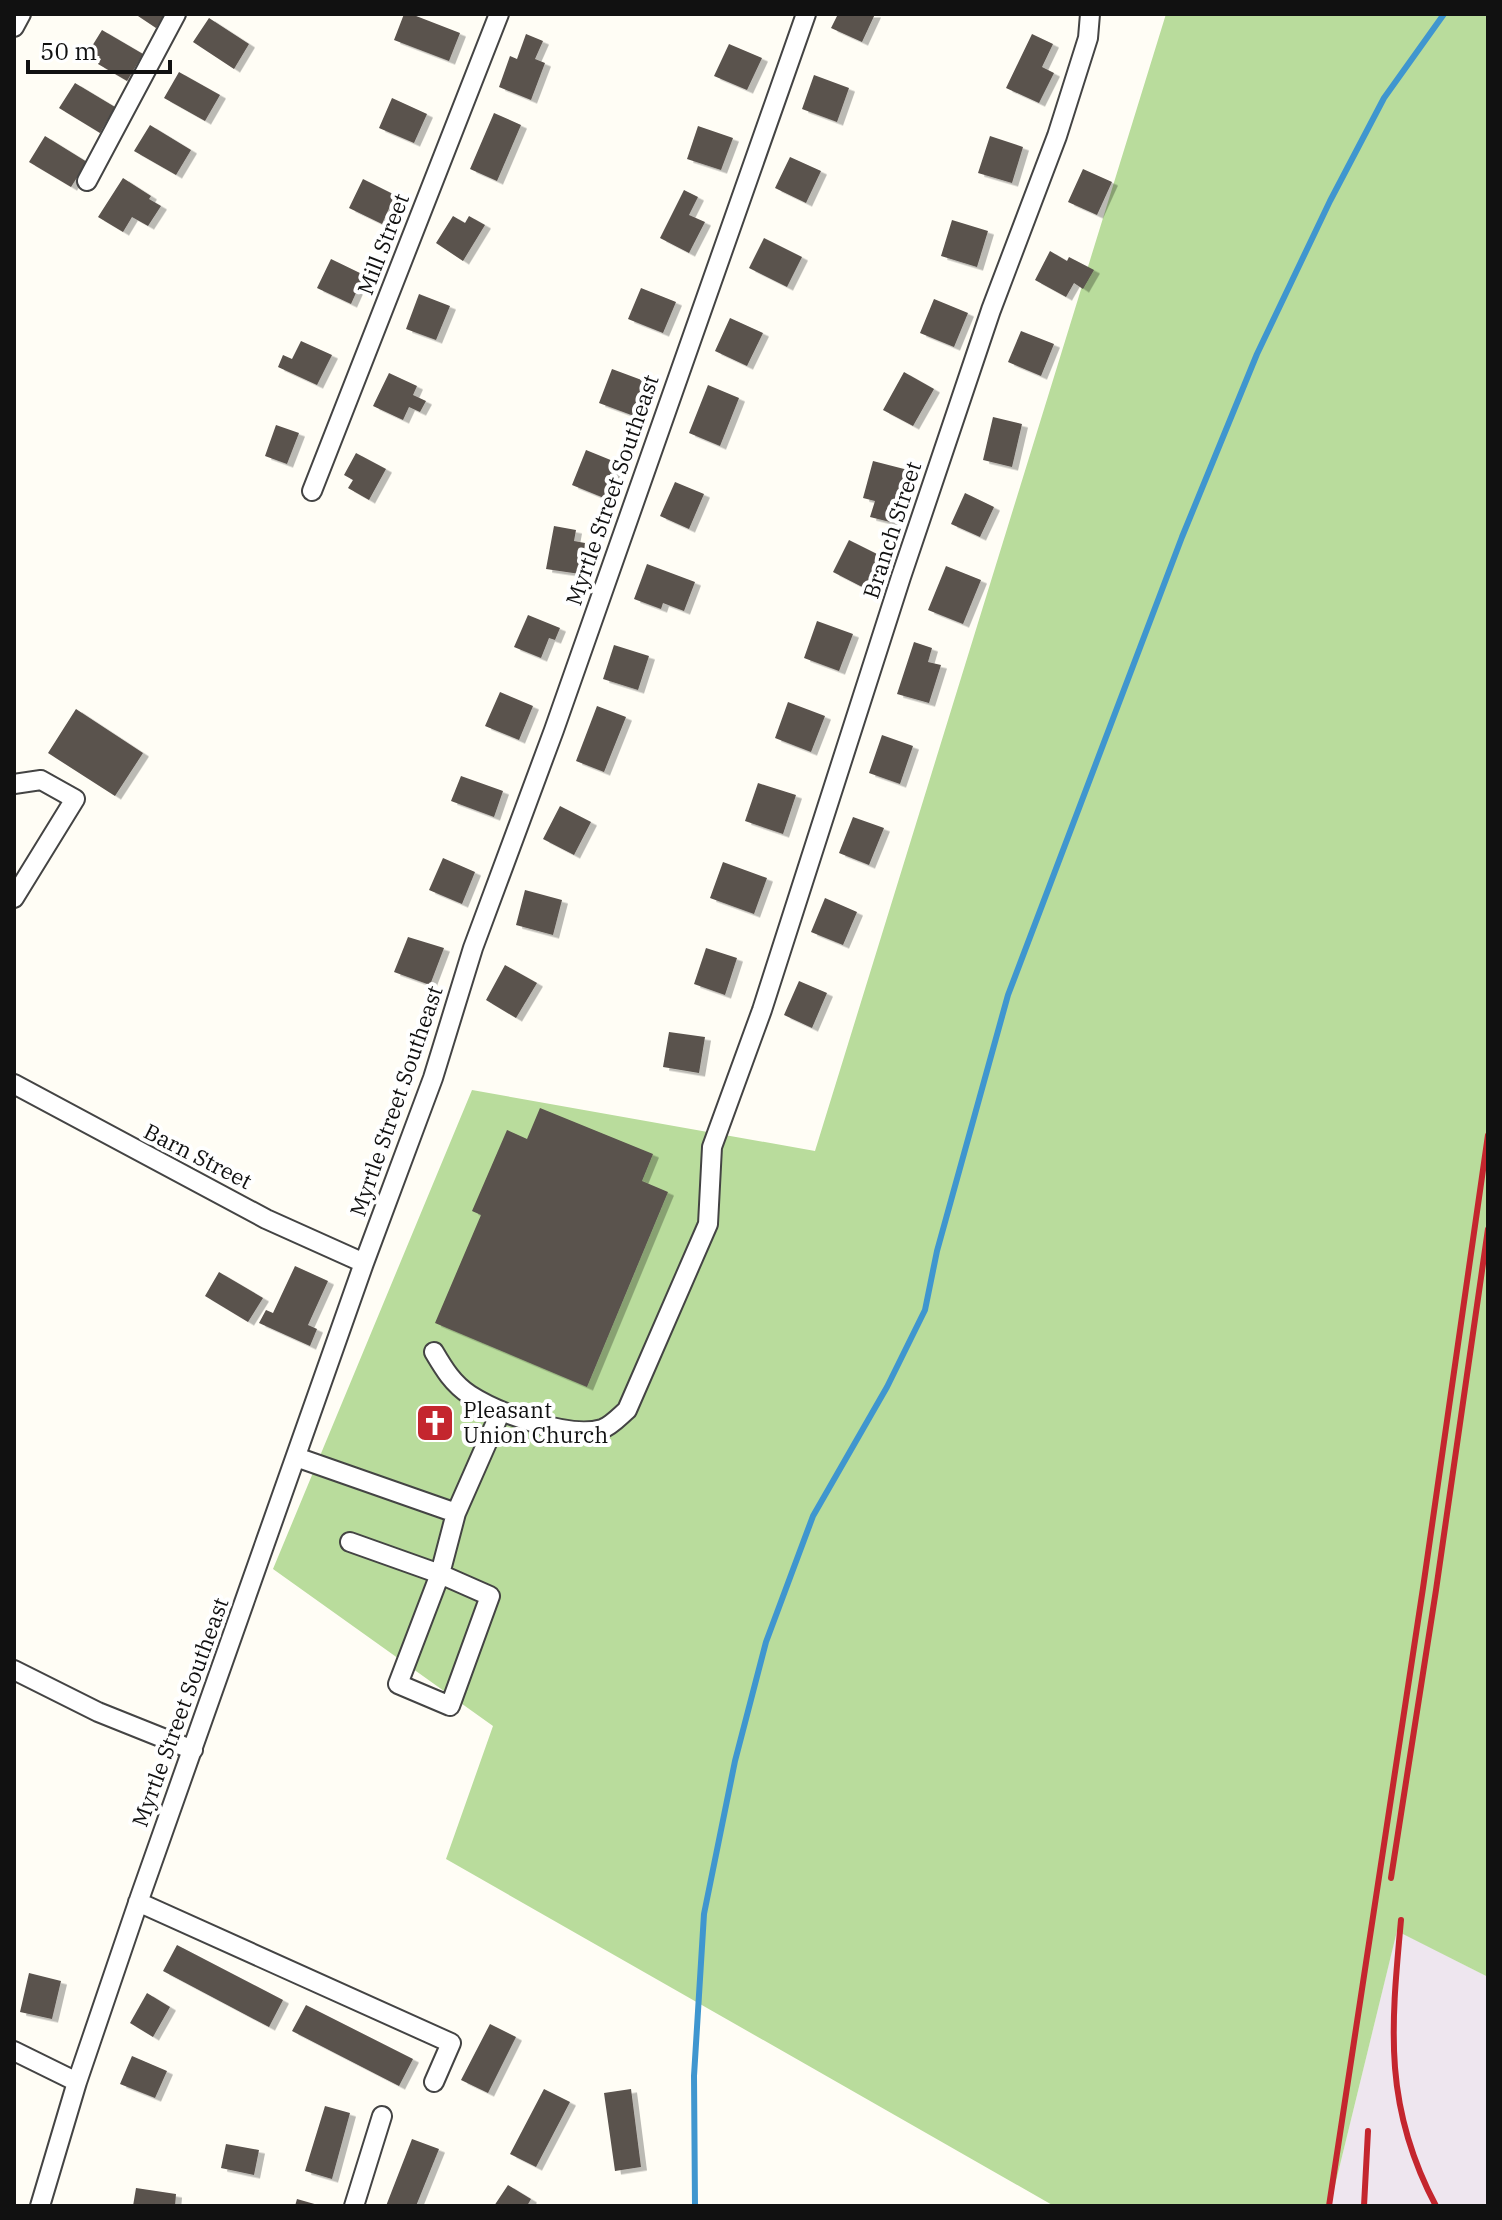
<svg xmlns="http://www.w3.org/2000/svg" width="1502" height="2220" font-family="'IBM Plex Serif',serif">
	<defs>
		<filter id="shadow"><feDropShadow dx="6" dy="3.5" stdDeviation="0" flood-color="#0004"/></filter>
	</defs>
	<rect width="100%" height="100%" fill="#fffdf5"/>
	<path fill="#eee6ef" d="M1397,1930L1488,1977V2206H1330Z"/>
	<path fill="#b9dc9c" d="M1166,14H1488V1977L1397,1931L1330,2206H1054L446,1859L493,1726L273,1569L472,1090L815,1151Z"/>
	<g fill="none" stroke-linecap="round" stroke-linejoin="round">
		<path stroke="#3f96cf" stroke-width="6" d="M695,2206L694,2076L704,1914L735,1761L766,1642L813,1516L887,1387L925,1310L937,1251L1008,995L1182,537L1257,354L1330,201L1384,98L1444,14"/>
	</g>
	<path fill="#5a524d" filter="url(#shadow)" d="M135,14H166L156,28Z
		M404,14H411L460,33L449,61L394,40Z
		M838,14H875L862,42L831,28Z
		M209,18L249,44L234,69L193,42Z
		M102,30L143,54L127,81L98,64L101,59L89,51Z
		M526,34L543,41L535,59L545,63L531,100L499,87L510,56L517,59Z
		M1032,34L1053,44L1042,67L1054,73L1039,103L1006,88Z
		M729,44L762,58L747,90L714,76Z
		M179,72L220,95L205,121L164,98Z
		M814,75L849,88L837,122L802,109Z
		M75,83L115,107L100,133L59,108Z
		M392,98L427,114L414,143L379,128Z
		M494,113L521,125L497,181L470,169Z
		M150,125L191,150L176,175L134,151Z
		M698,126L733,138L721,170L687,159Z
		M45,136L87,162L71,187L29,162Z
		M990,136L1023,147L1012,183L978,173Z
		M790,157L821,171L806,203L775,188Z
		M1083,169L1112,182L1097,215L1068,202Z
		M123,178L151,196L149,199L161,206L148,226L132,217L123,232L98,217Z
		M363,179L395,195L382,224L349,208Z
		M684,190L698,197L689,215L705,222L689,253L660,238Z
		M453,216L465,223L469,216L485,225L463,261L436,243Z
		M952,220L988,231L977,267L941,256Z
		M764,238L802,257L787,287L749,268Z
		M1050,251L1067,261L1069,257L1094,270L1083,289L1074,283L1066,297L1035,280Z
		M331,259L364,275L351,304L317,288Z
		M641,288L676,302L663,333L628,319Z
		M419,294L450,306L436,340L406,329Z
		M934,299L968,313L954,347L920,333Z
		M730,318L763,333L747,366L715,351Z
		M1021,331L1054,344L1041,376L1008,362Z
		M301,341L332,355L317,385L278,367L283,355L292,359Z
		M612,369L647,382L634,416L599,403Z
		M904,372L934,389L913,426L883,410Z
		M389,373L417,386L413,395L426,401L420,412L409,407L403,420L373,406Z
		M708,385L739,398L720,446L689,433Z
		M993,417L1022,424L1012,467L983,460Z
		M276,425L299,433L287,464L265,456Z
		M586,450L618,463L604,498L572,485Z
		M356,453L386,469L369,500L348,488L353,480L344,475Z
		M873,461L908,470L894,523L870,517L875,501L863,498Z
		M675,482L704,494L689,529L660,516Z
		M965,493L994,507L980,537L951,524Z
		M554,526L576,530L574,541L585,543L580,574L546,569Z
		M849,540L883,557L866,589L833,572Z
		M647,564L695,582L684,611L663,603L661,609L634,599Z
		M946,566L981,580L963,624L928,610Z
		M528,615L560,628L555,640L549,638L541,658L514,647Z
		M817,621L853,634L839,671L804,658Z
		M914,642L932,648L928,662L941,665L929,703L897,694Z
		M614,645L649,656L638,690L603,679Z
		M500,692L533,706L519,740L485,726Z
		M788,702L825,716L811,752L775,738Z
		M597,706L626,717L604,772L576,761Z
		M76,709L143,753L115,796L48,753Z
		M882,735L913,746L900,784L869,773Z
		M461,776L503,791L494,817L451,801Z
		M758,783L796,795L783,834L745,821Z
		M560,806L591,822L574,855L543,839Z
		M853,817L884,828L869,865L839,853Z
		M443,858L475,872L462,904L429,890Z
		M723,862L767,878L754,914L710,898Z
		M525,890L562,900L553,935L516,925Z
		M825,898L857,912L843,945L811,932Z
		M408,937L444,948L430,985L394,972Z
		M706,948L737,958L725,995L694,984Z
		M505,965L537,983L516,1018L486,1000Z
		M799,981L827,993L812,1028L784,1015Z
		M669,1032L705,1037L699,1073L663,1067Z
		M540,1108L653,1154L642,1181L668,1192L587,1387L435,1323L481,1215L472,1211L507,1130L527,1139Z
		M295,1266L328,1281L308,1325L317,1329L310,1346L259,1323L266,1310L273,1313Z
		M219,1272L263,1298L248,1322L205,1296Z
		M177,1945L283,2000L269,2027L163,1971Z
		M29,1973L61,1981L52,2019L20,2012Z
		M147,1993L170,2007L153,2037L130,2023Z
		M306,2005L413,2059L399,2086L292,2031Z
		M490,2024L516,2037L488,2093L461,2080Z
		M132,2056L167,2071L155,2098L120,2084Z
		M544,2089L570,2102L536,2167L510,2154Z
		M631,2089L641,2167L615,2171L604,2093Z
		M325,2106L350,2113L332,2179L305,2171Z
		M412,2139L439,2149L416,2206H386Z
		M226,2144L259,2150L254,2175L221,2168Z
		M508,2185L531,2199L527,2206H494Z
		M136,2188L176,2194L175,2206H133Z
		M297,2199L318,2205V2206H295Z"/>
	<g fill="none" stroke-linecap="round" stroke-linejoin="round">
		<defs>
			<path id="minor" d="M14,27L21,14
				M87,181L176,14
				M312,491L499,14
				M14,784L41,780L75,799L14,898
				M14,1084L266,1219L364,1263
				M434,1352C444,1369 453,1384 470,1395C498,1413 569,1439 602,1429C611,1426 620,1416 627,1410L708,1224L712,1147L762,1010L901,577L991,310L1057,136L1088,38L1090,14
				M296,1457L456,1513
				M350,1542L440,1574L490,1596L450,1706L398,1684L440,1574L456,1513L501,1411
				M14,1670L98,1712L193,1750
				M138,1902L451,2043L434,2082
				M14,2051L77,2082
				M40,2206L77,2082L140,1897L364,1263L433,1078L473,948L554,730L806,14
				M354,2206L382,2116"/>
		</defs>
		<use href="#minor" stroke="#444" stroke-width="22"/>
		<use href="#minor" stroke="#fff" stroke-width="18"/>
		<path stroke="#c4262e" stroke-width="6" d="M1391,1878L1436,1590L1488,1229
			M1401,1920C1391,2028 1383,2106 1436,2206
			M1329,2206L1423,1588L1488,1135
			M1364,2206L1368,2131"/>
	</g>
	<defs>
		<symbol id="church-square" viewBox="-11 -11 22 22"><rect x="-9" y="-9" width="18" height="18" rx="4" fill="#c4262e" stroke="#fff"/><path d="M-1.2-6h2.4v3.5h3.3v2.4h-3.3V6h-2.4V-.1h-3.3v-2.4h3.3Z" fill="#fff"/></symbol>
	</defs>
	<g fill-rule="evenodd">
		<use href="#church-square" x="413" y="1401" width="44" height="44"/>
	</g>
	<g text-anchor="middle" stroke-width="8" stroke-linejoin="round" paint-order="stroke">
		<g font-size="22" fill="#111" stroke="#fff">
			<text transform="translate(383 244) rotate(-69)" y="8">Mill Street</text>
			<text transform="translate(612 490) rotate(-71)" y="8">Myrtle Street Southeast</text>
			<text transform="translate(892 530) rotate(-72)" y="8">Branch Street</text>
			<text transform="translate(396 1101) rotate(-71)" y="8">Myrtle Street Southeast</text>
			<text transform="translate(198 1156) rotate(27)" y="8">Barn Street</text>
			<text transform="translate(180 1712) rotate(-70)" y="8">Myrtle Street Southeast</text>
		</g>
		<g font-size="22" fill="#111" stroke="#fff" text-anchor="start">
			<text x="463" y="1418">Pleasant<tspan x="463" dy="25">Union Church</tspan></text>
		</g>
	</g>
	<rect width="1502" height="2220" fill="none" stroke="#111111" stroke-width="32"/>
	<path d="M28 60v12h142v-12" fill="none" stroke="#111111" stroke-width="4"/>
	<text x="40" y="60" font-size="24" fill="#111111" stroke="#ffffff" stroke-width="6" paint-order="stroke">50 m</text>
</svg>
